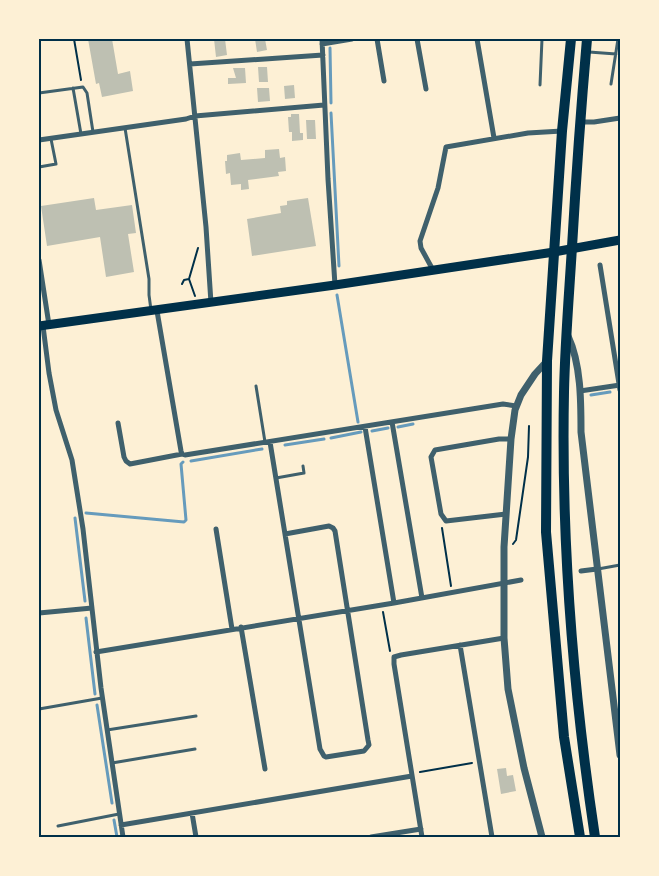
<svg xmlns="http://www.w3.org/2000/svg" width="659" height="876" font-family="'Source Serif 4',serif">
	<rect width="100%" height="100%" fill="#fdf0d5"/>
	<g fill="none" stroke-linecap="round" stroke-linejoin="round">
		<path stroke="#669bbc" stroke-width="3" d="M329,39H330
			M330,48L331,103
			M331,113L339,266
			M337,295L358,422
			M591,395L610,392
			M398,427L413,424
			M372,431L388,428
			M331,438L361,432
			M285,445L324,439
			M191,461L262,449
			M86,513L184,522L186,520L181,464L183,462
			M75,518L85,601
			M86,618L95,694
			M97,705L112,803
			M114,820L117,837"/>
	</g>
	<path fill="#bec0b2" d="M88,39H112L118,74L130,71L133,91L102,97L99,83L96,84Z
		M214,39H225L227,55L216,57Z
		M255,39H265L267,50L257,52Z
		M258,67H267L268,82H259Z
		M233,68H245L246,83L228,84V78H236Z
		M294,85L295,98L285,99L284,86Z
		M257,88H269L270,101L258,102Z
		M291,114H299L300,133H303V140L292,141V132H289L288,117H291Z
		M306,120H315L316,139H307Z
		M279,149L280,158L285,157L286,171L278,172L279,176L248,180L249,189L241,190V184L231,185L230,173L226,174L225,161H227V155L240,153L241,160L265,158V150Z
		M94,198L96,210L132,205L136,233L128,234L134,272L106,277L100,237L47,246L41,206Z
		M308,198L316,246L252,256L247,219L281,213L280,206L287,205V201Z
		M506,768L507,776L513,775L516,791L501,794L497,769Z"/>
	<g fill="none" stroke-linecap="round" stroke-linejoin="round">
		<path stroke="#003049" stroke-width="2" d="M74,39L81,80
			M182,284L184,280L189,279
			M195,296L189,279L198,248
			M442,528L451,586
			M513,544L516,540L528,457L529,426
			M383,612L390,651
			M420,772L472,763"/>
		<path stroke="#3f606c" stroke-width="3" d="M589,52L616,54
			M611,84L618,39
			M540,85L542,39
			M73,88L81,134
			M39,93L83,87L87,93L93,132
			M125,128L149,279V295L151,310
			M39,167L56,164L51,139
			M256,386L265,442
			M276,478L304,473L303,466
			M598,569L620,565
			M39,709L102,698
			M107,730L196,716
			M112,763L195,749
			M58,826L119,814"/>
		<path stroke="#3f606c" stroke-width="5" d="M187,39L206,227L211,303
			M322,39L328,179L335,285
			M377,39L384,81
			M417,39L426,89
			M477,39L494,138
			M322,44L352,39
			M190,64L323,55
			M580,122H594L620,118
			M39,140L186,119L195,116L324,105
			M39,260L49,325
			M600,265L620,390
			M433,270L421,248L420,241L438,188L446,147L528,133L562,131
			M157,311L181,451L182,454L185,455L503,404L516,406
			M43,326L49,373L56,410L72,460L83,529L101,688L123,837
			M580,391L620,385
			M392,422L422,598
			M118,423L124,457L126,461L130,464L182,454
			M365,427L394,603
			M270,442L320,749L324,756L326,757L364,751L369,745L368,740L335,531L333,528L329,526L285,534
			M506,514L446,521L441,514L431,457L435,450L499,439H511
			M216,529L232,629
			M581,571L597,569
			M39,613L92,608
			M241,627L265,769
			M460,645L492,837
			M96,652L394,603L521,580
			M192,813L196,837
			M121,825L412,776
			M371,837L421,829
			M422,837L394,664V657L401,655L504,638"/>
		<path stroke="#3f606c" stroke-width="7" d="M568,336C581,364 581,401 581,432L620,755
			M542,837L524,768L508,689L504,638V547L511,439L515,410L521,395L535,374L547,361"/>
		<path stroke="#003049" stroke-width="9" d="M39,326L335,285L554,252L620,240"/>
		<path stroke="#003049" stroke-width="10" d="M571,39L562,131L547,361L546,532L564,737L580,837
			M587,39C581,108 576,178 572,247C569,296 565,344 564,392C561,541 573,690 595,837"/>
	</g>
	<rect width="659" height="876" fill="none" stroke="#fdf0d5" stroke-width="80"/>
	<rect x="40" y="40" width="579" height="796" fill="none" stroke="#003049" stroke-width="2"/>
</svg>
